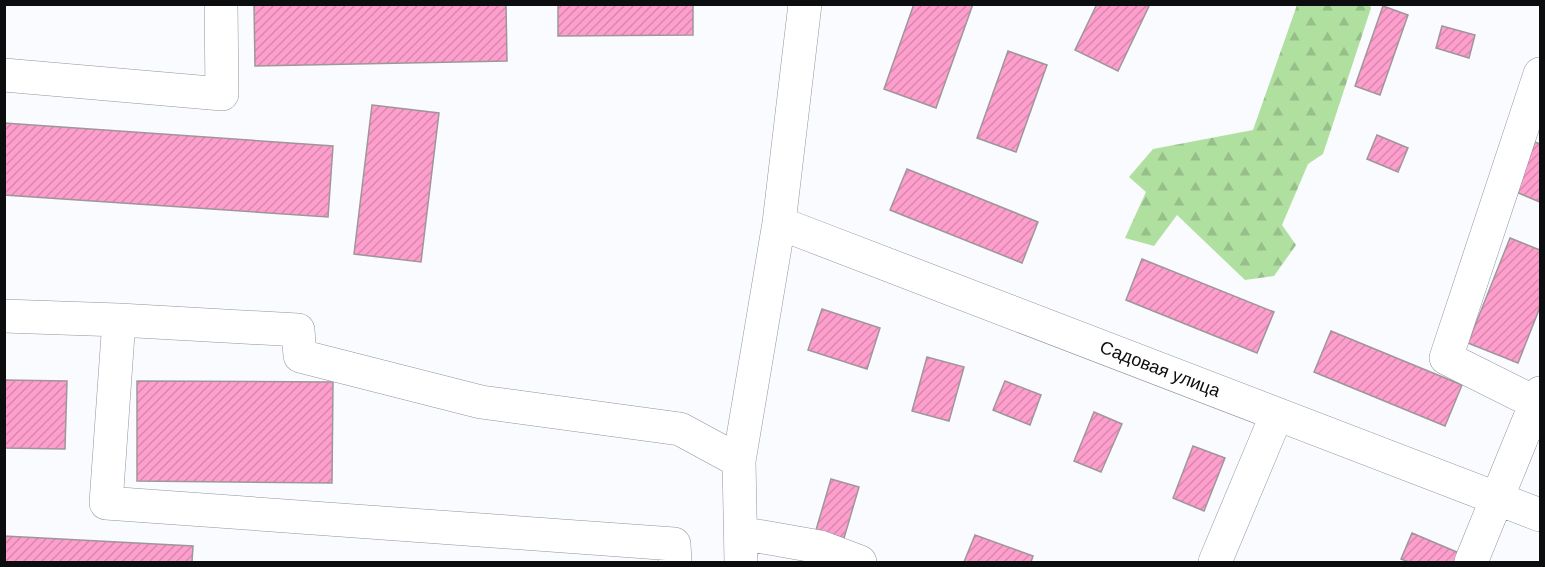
<svg xmlns="http://www.w3.org/2000/svg" width="1545" height="567" font-family="Arial,sans-serif">
	<defs>
		<pattern id="forest-firs" width="22" height="20" patternUnits="userSpaceOnUse" patternTransform="scale(1.5)"><rect width="22" height="20" fill="#b0e0a0"/><path d="M5 1l3.5 6h-7zM16 11l3.5 6h-7z" fill="#96bf89"/></pattern>
		<pattern id="building-hatch" width="6" height="6" patternUnits="userSpaceOnUse" patternTransform="scale(1.5)"><rect width="6" height="6" fill="#fe9ecc"/><path d="M-1 1l2-2M0 6l6-6M5 7l2-2" fill="none" stroke="#d887ae"/></pattern>
	</defs>
	<rect width="100%" height="100%" fill="#f9fbfe"/>
	<path fill="url(#forest-firs)" d="M1297,5L1369,4L1371,8L1323,154L1308,164L1282,225L1296,245L1274,276L1245,280L1177,215L1154,246L1125,238L1146,192L1129,177L1153,149L1253,130Z"/>
	<path fill="url(#building-hatch)" stroke="#9f969a" stroke-width="1.5" d="M254,4H506L507,61L255,66Z
		M558,4H693V35L558,36Z
		M914,4H973L936,108L884,89Z
		M1097,4H1150L1118,71L1075,50Z
		M1383,6L1408,15L1380,95L1355,86Z
		M1442,26L1475,35L1469,58L1436,48Z
		M1008,51L1047,65L1016,152L977,138Z
		M372,105L439,113L421,262L354,254Z
		M4,123L333,146L328,217L4,195Z
		M1377,135L1408,148L1398,172L1367,159Z
		M1535,142L1540,144V202L1516,192Z
		M907,169L1038,222L1022,263L890,210Z
		M1510,238L1540,250V307L1518,363L1468,343Z
		M1142,259L1274,312L1257,353L1126,300Z
		M822,309L880,328L867,369L808,350Z
		M1331,331L1462,385L1445,426L1314,372Z
		M927,357L964,367L949,421L912,411Z
		M4,380L67,381L65,449L4,448Z
		M137,381L333,382L332,483L137,481Z
		M1005,381L1041,395L1030,425L993,410Z
		M1094,412L1122,424L1101,472L1074,461Z
		M1193,446L1225,458L1204,511L1173,498Z
		M831,479L859,487L844,538L816,530Z
		M1412,533L1459,553L1455,562H1409L1401,559Z
		M975,535L1033,556L1031,562H964Z
		M4,536L193,546L192,562H4Z"/>
	<g fill="none" stroke-linecap="round" stroke-linejoin="round">
		<defs>
			<path id="minor" d="M4,75L222,94L221,4
				M779,223L1540,515
				M4,316L119,320L106,503L674,544L675,562
				M119,320L298,330L300,356L481,402L680,429L739,461
				M1536,403L1446,358L1540,74
				M740,533L820,547L860,562
				M741,562L739,461L779,223L805,4
				M1215,562L1277,414
				M1471,562L1540,393"/>
		</defs>
		<use href="#minor" stroke="#90959b" stroke-width="34"/>
		<use href="#minor" stroke="#fff" stroke-width="33"/>
	</g>
	<g text-anchor="middle" stroke-width="4.5" stroke-linejoin="round" paint-order="stroke">
		<g font-size="18" fill="#0b0d0f" stroke="#fff">
			<text transform="translate(1160 369) rotate(21)" y="6">Садовая улица</text>
		</g>
	</g>
	<rect width="1545" height="567" fill="none" stroke="#0b0d0f" stroke-width="12"/>
</svg>
